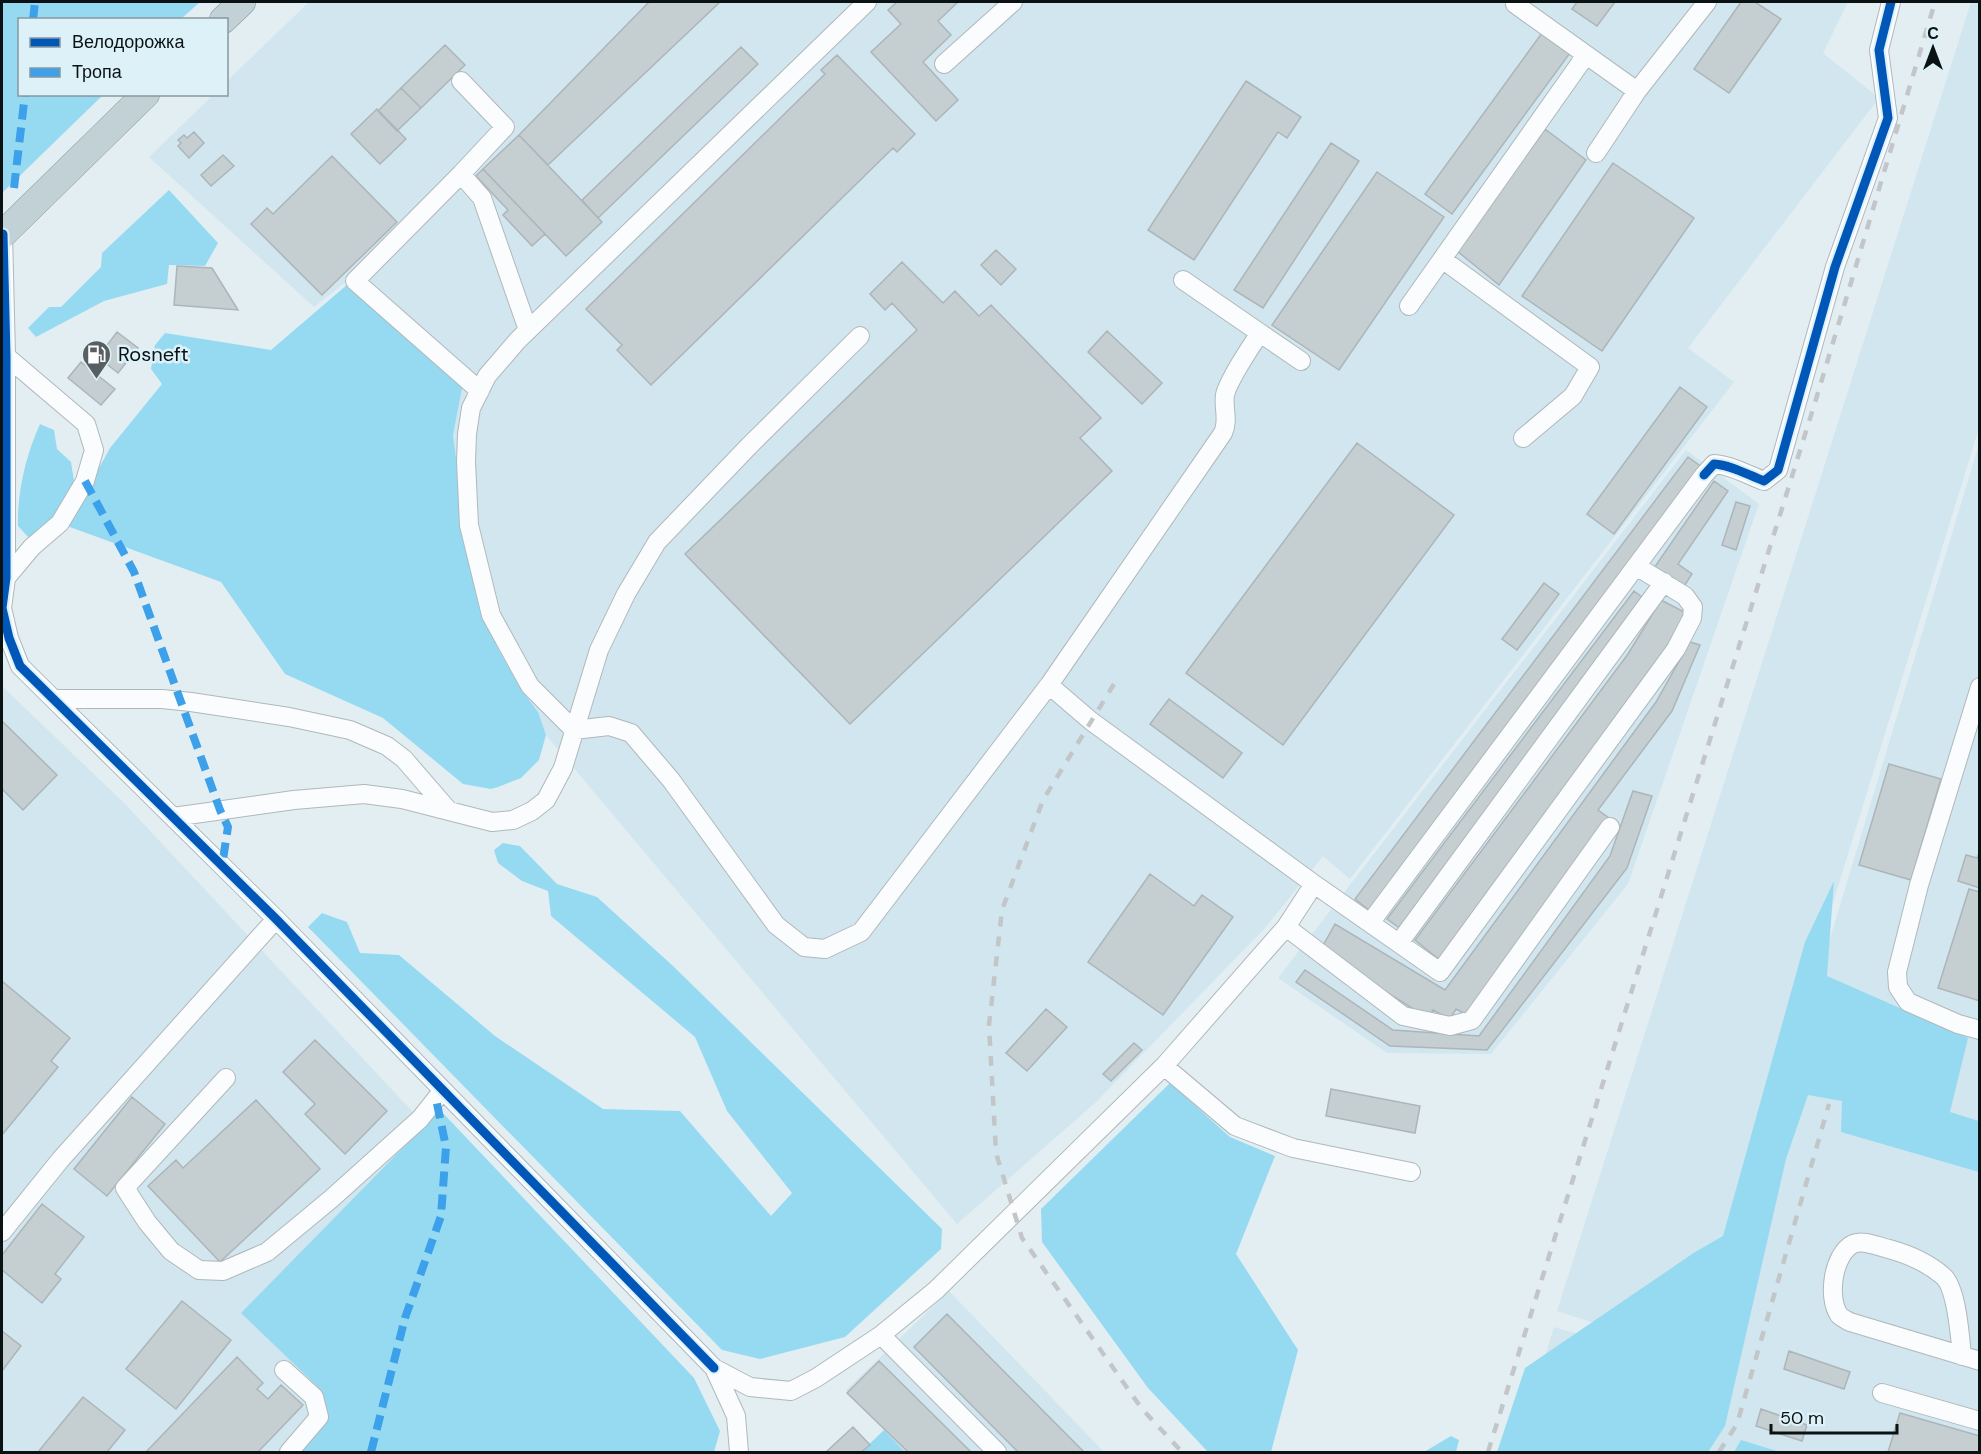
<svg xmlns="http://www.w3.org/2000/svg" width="1981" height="1454" font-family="'DM Sans',sans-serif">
	<rect width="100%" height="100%" fill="#e3eef3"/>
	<path fill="#d1e6ee" d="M309,2H1848L1823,53L1879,98L1688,348L1734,382L1350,879L1323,856L1265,928L1095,1103L957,1224L546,735L537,712L496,645L464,518L453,435L351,278L314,307L149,157L213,95L226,94L227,81Z
		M1971,2H1979V428L1694,1355L1557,1311Z
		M1979,444V1452H1516L1554,1327L1700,1370Z
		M1686,450L1759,504L1628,884L1491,1054L1387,1053L1278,978Z
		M2,686L125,804L439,1140L353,1421L323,1452H2Z
		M949,1291L1104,1452H905L846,1390Z"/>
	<path fill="#96daf2" d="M2,2H200L181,19L20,20V94L103,95L2,193Z
		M169,190L218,243L205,266L169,265L167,284L104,301L36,337L28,328L49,307H61L101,267L102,253Z
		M348,284L463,383L453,435L464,518L496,645L521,689L538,712L546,735L539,760L521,778L498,787L491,789L463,784L383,718L285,674L221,582L67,526L110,448L162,384L151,369L155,345L165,333L271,350Z
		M40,424L54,430L57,449L71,462L74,481L70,501L30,539L18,526C17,492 26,455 40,424Z
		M503,843L520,846L557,884L597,897L673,966L942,1229L941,1249L845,1337L760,1359L722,1350L308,927L322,913L347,922L360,953L399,955L495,1036L603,1109L680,1111L771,1216L792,1193L727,1111L695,1037L551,916L548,891L522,881L498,863L494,850Z
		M1834,881L1827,976L1968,1038L1950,1112L1979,1121V1172L1841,1132L1842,1101L1808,1095L1786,1159L1725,1426L1708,1452H1497L1525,1368L1695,1252L1723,1236L1805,942Z
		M1170,1083L1230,1137L1275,1156L1236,1254L1298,1350L1271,1452H1208L1148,1388L1042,1242L1041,1209Z
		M440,1110L694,1378L720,1431L714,1452H302L327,1419L317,1386L241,1313Z
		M884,1430L905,1452H861Z
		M1451,1436L1459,1440L1456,1452H1424Z
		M1741,1440L1780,1452H1734Z"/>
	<path fill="#c5ced1" stroke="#acb5b9" stroke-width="1.5" d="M649,2H720L548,165L519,135Z
		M897,2H958L938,21L951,35L923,62L958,100L936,121L871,52L901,24L888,10Z
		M1577,2H1615L1597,26L1572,9Z
		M1741,2H1755L1781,19L1729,93L1694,69Z
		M1542,33L1570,53L1452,214L1425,194Z
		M445,45L465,65L421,108L401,88Z
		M741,47L758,64L598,218L582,200Z
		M837,55L915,134L897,152L893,148L651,385L617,350L622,345L586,309L825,74L821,70Z
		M1246,81L1301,117L1287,138L1278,132L1194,260L1148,230Z
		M401,88L421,108L397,131L378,111Z
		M377,109L406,139L380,164L351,134Z
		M1545,129L1586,160L1499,285L1457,251Z
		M194,132L204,143L189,158L178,146L181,143L178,140L184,135L187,138Z
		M519,135L602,222L566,256L483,169Z
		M1331,143L1359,161L1263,308L1234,290Z
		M223,155L234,166L211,186L201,175Z
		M332,156L397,222L322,295L251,224L267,208L273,214Z
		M1613,163L1694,218L1602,351L1522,296Z
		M483,169L545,234L532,246L503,215L508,210L476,176Z
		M1377,172L1444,217L1339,370L1272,325Z
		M996,250L1016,269L1001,285L981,265Z
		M902,262L943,303L955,291L979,316L991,305L1101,418L1080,438L1112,471L850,724L685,554L917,330L892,303L885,310L870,294Z
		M177,266L212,268L238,310L174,305Z
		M1107,331L1162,383L1142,404L1088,352Z
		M117,332L138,348L118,373L98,357Z
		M81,362L115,389L101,405L68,378Z
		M1680,387L1707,407L1614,534L1587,514Z
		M1357,443L1454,515L1283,745L1186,673Z
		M1688,457L1703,468L1370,911L1355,899Z
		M1714,481L1728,491L1678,564L1692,574L1683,588L1654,568Z
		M1736,502L1750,506L1736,550L1722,545Z
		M1544,583L1559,594L1517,650L1502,639Z
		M1634,591L1647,601L1401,929L1387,919Z
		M1661,600L1688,614L1659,665L1441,961L1415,940L1628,654Z
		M1690,642L1700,645L1672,711L1598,810L1609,818L1469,1016L1456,1009L1450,1019L1433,1010L1428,1018L1320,951L1335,924L1445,990L1656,702Z
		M1169,699L1242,753L1223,778L1150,724Z
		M2,721L57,775L23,810L2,789Z
		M1889,764L1941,779L1911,880L1859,865Z
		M1633,791L1652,796L1627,868L1487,1050L1390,1046L1296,982L1305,970L1393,1030L1479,1036L1610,856Z
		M1980,851V888L1958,881L1966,855L1977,858Z
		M1150,874L1194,906L1202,895L1233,917L1163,1015L1088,962Z
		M1969,889L1980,892V1001L1938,988Z
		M2,981L70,1038L51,1061L58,1067L2,1135Z
		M1046,1009L1067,1027L1027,1071L1006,1053Z
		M315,1040L387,1111L345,1154L305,1114L315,1104L283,1072Z
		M1134,1043L1142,1050L1111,1081L1103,1074Z
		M1331,1089L1420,1106L1415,1133L1326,1116Z
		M132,1097L165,1124L107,1196L74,1169Z
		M256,1100L320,1169L220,1262L148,1186L176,1160L183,1168Z
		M42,1204L84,1237L55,1274L61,1279L42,1303L2,1270V1255Z
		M182,1301L231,1340L176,1409L126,1369Z
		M947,1314L1084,1452H1018L914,1347Z
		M2,1331L21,1346L2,1371Z
		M1789,1351L1850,1372L1844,1389L1784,1369Z
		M237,1357L263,1383L257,1389L268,1399L281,1385L303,1405L258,1452H146Z
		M879,1361L971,1452H908L847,1393Z
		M83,1397L125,1430L107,1452H38Z
		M1761,1409L1807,1425L1802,1441L1756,1426Z
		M1900,1413L1980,1436V1452H1888Z
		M853,1427L870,1445L861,1452H826Z"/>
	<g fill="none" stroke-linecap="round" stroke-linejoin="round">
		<defs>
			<path id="minor" d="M867,2L518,340L487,376L471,408L467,434L466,462L469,525L491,615L530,686L574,730L609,726L631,733L671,780L776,925L804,947L825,949L861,932L1049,685L1223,433C1229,420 1223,408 1225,395C1228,381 1251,346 1260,333L1183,280
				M1515,4L1637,91
				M944,64L1013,2
				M461,81L505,127L461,174L355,281L480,391
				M1596,153L1637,91L1707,2
				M461,174L482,198L528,330
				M3,234L6,356V578L2,608L9,638L20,666L276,919L714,1368L750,1387L791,1391L816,1378L881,1335L936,1290L1164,1066L1286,927L1314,884
				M1442,259L1590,367L1573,396L1523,438
				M1409,306L1586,55
				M1260,333L1301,361
				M6,578L32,547L60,523L85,481L94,450L86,424L6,356
				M1049,685L1091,721L1314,884L1440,972L1676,649L1692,618L1693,607L1685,596L1636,566
				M1980,687L1919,885L1897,972L1898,987L1908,1002L1958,1024L1980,1030
				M54,699H162L191,702L289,717L350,730L387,746L404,759L449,811
				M173,817L294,800L364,794L402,799L492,822L513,820L532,811L546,800L563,768L599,650L626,594L657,542L749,446L860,336
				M1370,923L1704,475L1714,464C1731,465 1748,475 1764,481L1778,470L1835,267L1888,118L1879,50L1891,2
				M1286,927L1403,1016L1450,1026L1472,1020L1610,827
				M1399,943L1664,582
				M1164,1066L1235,1126L1293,1148L1411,1172
				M226,1078L125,1188L147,1222L171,1251L199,1270L223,1271L267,1252L331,1199L420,1119L443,1090
				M2,1232L61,1159L276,919
				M881,1335L997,1452
				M1962,1356C1960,1337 1957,1288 1943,1276C1928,1263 1907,1254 1889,1249C1879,1247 1863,1239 1853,1244C1833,1254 1827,1297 1839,1315C1842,1318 1846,1320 1850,1322L1980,1361
				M714,1368L736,1416L739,1452
				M284,1370L314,1397L319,1417L289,1452
				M1882,1393L1980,1421"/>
			<path id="highway" d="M223,20L242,2
				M2,235L146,94"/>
		</defs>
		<use href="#minor" stroke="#afb8bb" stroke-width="20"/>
		<use href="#highway" stroke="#889ca2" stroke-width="28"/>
		<use href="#minor" stroke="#fbfcfd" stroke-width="18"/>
		<use href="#highway" stroke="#c2d1d5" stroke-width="27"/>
		<path stroke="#c3c6c8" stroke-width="4.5" stroke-dasharray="10 10" stroke-linecap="butt" d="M1114,684L1043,800L1002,910L989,1025L996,1153L1022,1238L1142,1409L1182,1452
			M1488,1452L1817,396L1935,2
			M1719,1452L1737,1424L1829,1104"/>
		<path stroke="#3ca1ea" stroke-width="8" stroke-dasharray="15 8" stroke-linecap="butt" d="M33,20L35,2
			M14,188L25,94
			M85,481L134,572L220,810L228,827L222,866
			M371,1452L405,1318L441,1216L446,1147L436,1099"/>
		<defs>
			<path id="cycleway" d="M3,234L6,356V578L2,608L9,638L20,666L276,919L714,1368
				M1704,475L1714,464C1731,465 1748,475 1764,481L1778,470L1835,267L1888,118L1879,50L1891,2"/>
		</defs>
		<use href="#cycleway" stroke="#ddf1f9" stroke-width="13"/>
		<use href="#cycleway" stroke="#0057b8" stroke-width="9"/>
	</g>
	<defs>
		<symbol id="fuel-pin" viewBox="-11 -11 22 30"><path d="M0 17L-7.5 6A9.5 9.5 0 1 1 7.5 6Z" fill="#575f62" stroke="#ddf1f9"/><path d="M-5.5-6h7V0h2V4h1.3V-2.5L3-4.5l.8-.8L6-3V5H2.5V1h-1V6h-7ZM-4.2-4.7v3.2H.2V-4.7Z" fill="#fff"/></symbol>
	</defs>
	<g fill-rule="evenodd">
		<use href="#fuel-pin" x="80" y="338" width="33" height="45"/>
	</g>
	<g text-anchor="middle" stroke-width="5" stroke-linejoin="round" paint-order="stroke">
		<g font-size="20" fill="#0b1214" stroke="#ddf1f9" text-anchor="start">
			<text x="118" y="361">Rosneft</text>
		</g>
	</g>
	<rect width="1981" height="1454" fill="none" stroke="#0b1214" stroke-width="6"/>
	<rect x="18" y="18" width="210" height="78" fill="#ddf1f9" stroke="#89989d" stroke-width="1.5"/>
	<rect x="30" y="38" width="30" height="9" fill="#0057b8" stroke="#89989d" stroke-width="1.5"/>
	<text x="72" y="48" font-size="18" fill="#0b1214">Велодорожка</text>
	<rect x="30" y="68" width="30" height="9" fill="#3ca1ea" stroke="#89989d" stroke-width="1.5"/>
	<text x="72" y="78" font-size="18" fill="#0b1214">Тропа</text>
	<g transform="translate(1933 48)" stroke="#ddf1f9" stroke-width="4.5" paint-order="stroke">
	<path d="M0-4.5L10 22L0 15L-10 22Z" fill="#0b1214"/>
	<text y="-9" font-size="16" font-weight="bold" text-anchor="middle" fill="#0b1214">С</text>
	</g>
	<path d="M1771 1424v9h126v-9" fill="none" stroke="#0b1214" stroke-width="3"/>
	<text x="1780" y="1424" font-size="18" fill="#0b1214" stroke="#ddf1f9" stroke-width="4.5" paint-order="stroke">50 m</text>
</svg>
